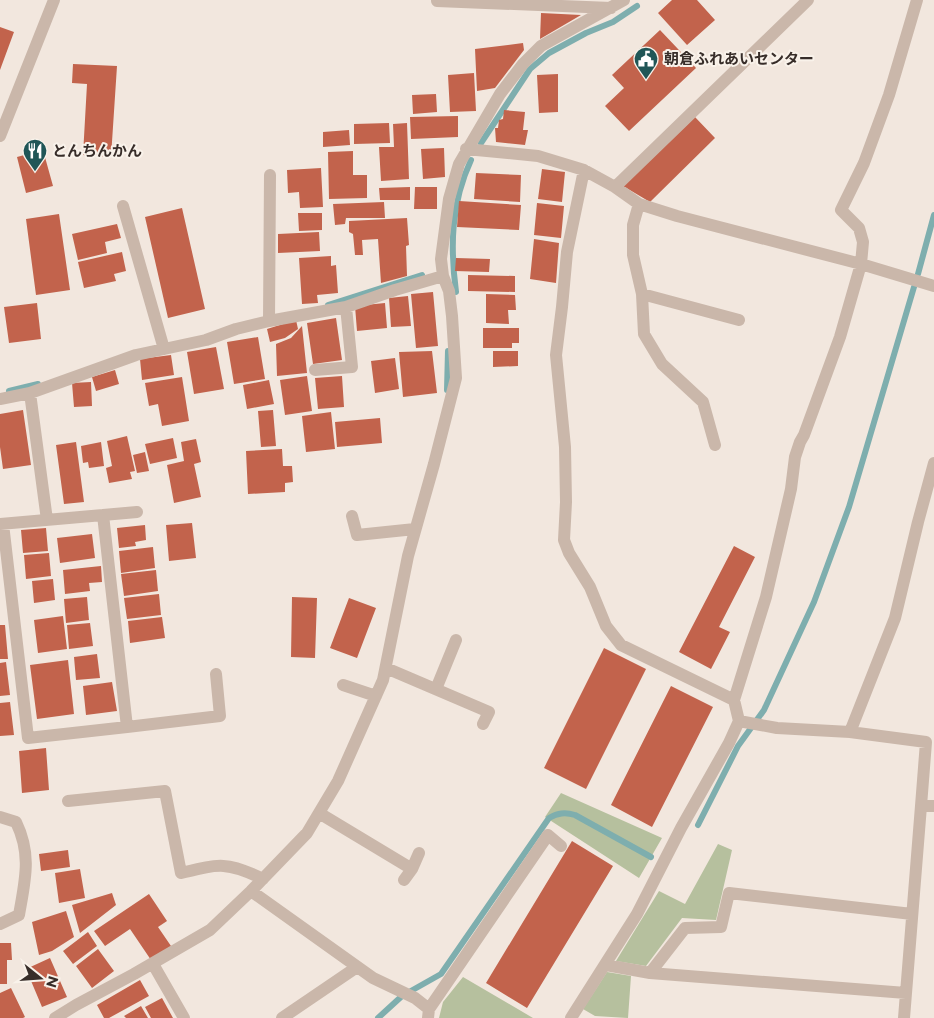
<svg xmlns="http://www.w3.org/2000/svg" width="934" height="1018" font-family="Montserrat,'Noto Sans JP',sans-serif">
	<rect width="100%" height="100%" fill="#f2e7de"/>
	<path fill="#b6c09e" d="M561,793L662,838L639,878L545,817Z
		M718,844L732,850L716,920L682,918L646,966L616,961L659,891L685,904Z
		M607,972L631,976L628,1018L595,1016L583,1009Z
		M463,977L533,1018H439L443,1002Z"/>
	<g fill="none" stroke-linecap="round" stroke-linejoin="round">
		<path stroke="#7eaeae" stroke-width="6" d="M481,143L530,69L549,53L586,33L613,22L637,6
			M918,274L934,215
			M456,292C450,246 451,203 471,160
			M328,305L422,275
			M447,390L448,351
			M9,391L38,384
			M698,825L738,746L764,710L814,602L849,507L914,287
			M378,1018L402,996L441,974L549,818C558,813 565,812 575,815L651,857"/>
	</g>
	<path fill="#c2634c" d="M672,0H697L715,20L687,45L658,13Z
		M541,13L581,15L540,39Z
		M0,27L14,32L0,70Z
		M660,30L696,68L629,131L605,106L624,88L612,75Z
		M523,43L524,50L495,88L477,91L475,49Z
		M73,64L117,66L111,157L83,155L87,84L72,83Z
		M474,73L476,111L450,112L448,75Z
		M558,74V112L539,113L537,75Z
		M436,94L437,112L413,114L412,95Z
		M504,110L525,112L523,130H528L525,145L496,142L495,128H498L499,120L503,119Z
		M458,116V137L411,139L410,117Z
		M695,117L715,138L650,202L623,186Z
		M389,123L390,143L354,144V124Z
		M407,123L409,179L381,181L379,147H394L393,124Z
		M349,130L350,145L323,147V132Z
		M444,148L445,177L423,179L421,149Z
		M43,150L53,186L26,193L17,157Z
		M353,151V175H367V198L329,199L328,152Z
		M321,168L323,207L300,208L299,192L288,193L287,170Z
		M542,169L565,172L562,202L538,199Z
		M476,173L521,175L520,202L474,199Z
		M410,187V200H380L379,188Z
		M415,187H437V209H414Z
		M459,201L521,205L519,230L457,227Z
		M384,202L385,218H346L345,224L335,225L333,204Z
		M537,203L564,206L561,238L534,235Z
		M182,208L205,309L168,318L145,217Z
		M298,213H322V230L299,231Z
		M59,214L70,290L36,295L26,219Z
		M407,218L409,245L406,246L407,276L381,283L378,239L362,240L363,255H355L353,234L349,232V221Z
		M117,224L121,238L105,242L107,253L78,260L72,234Z
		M319,232L320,251L278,253V234Z
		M534,239L559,243L556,283L530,279Z
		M122,252L126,271L114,274L116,281L84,288L78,262Z
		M331,256V266L336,265L338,293L317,295L318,303L302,304L299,258Z
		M456,258L490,259L489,272L455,271Z
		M468,275L515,276V292L468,291Z
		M433,292L438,346L416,348L411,294Z
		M486,294L515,295L516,310H508L509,324L486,323Z
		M408,296L411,326L391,327L389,298Z
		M37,303L41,339L9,343L4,307Z
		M385,303L387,328L357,331L355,306Z
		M336,318L342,360L313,364L307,323Z
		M296,320L298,329L285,338L270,342L267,329Z
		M302,326L307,373L277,376L276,344L291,338Z
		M483,328H519V343H512V348H483Z
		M258,337L265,379L234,384L227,342Z
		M216,347L224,389L194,394L187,352Z
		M432,351L437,393L403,397L399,352Z
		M493,351H518V366L493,367Z
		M171,355L174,375L142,380L140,359Z
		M395,358L399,389L375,393L371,361Z
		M115,370L119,384L96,391L92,377Z
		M307,376L312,411L285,415L280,380Z
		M342,376L344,407L318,409L315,378Z
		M182,377L189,421L162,426L158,404L149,406L145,383Z
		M269,380L274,404L247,409L243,385Z
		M91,382L92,406L74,407L72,383Z
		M23,410L31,465L3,469L0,447V414Z
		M273,410L276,446L261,447L258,411Z
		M331,412L335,449L306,452L302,416Z
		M380,418L382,443L337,447L335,422Z
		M127,436L135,471L130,472L132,479L109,483L106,468L112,466L107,441Z
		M173,438L177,458L150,464L145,444Z
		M196,439L201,462L194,464L201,497L174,503L167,465L184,461L181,442Z
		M76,442L84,502L64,504L56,445Z
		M101,442L104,466L89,468L88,462L83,463L81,446Z
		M282,449L283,466H292L293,482L285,483V492L248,494L246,451Z
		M145,452L149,471L137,473L133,455Z
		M192,523L196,558L169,561L166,525Z
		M145,525L146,540L135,542L136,546L119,548L117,528Z
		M46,528L48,551L23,553L21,530Z
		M92,534L95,558L60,563L57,538Z
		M734,546L755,557L719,627L730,632L711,669L679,652Z
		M153,547L155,568L121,573L119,551Z
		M49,553L51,576L26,579L24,555Z
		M101,566L102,582L89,583L90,591L65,594L63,570Z
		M156,570L158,591L124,596L121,574Z
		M53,579L55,600L34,603L32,581Z
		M159,594L161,615L127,619L124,598Z
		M87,597L89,620L66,623L64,599Z
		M292,597L317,598L315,658L291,657Z
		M349,598L376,608L357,658L330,648Z
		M63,616L67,649L38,653L34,620Z
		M162,617L165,638L130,643L128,621Z
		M90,623L93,646L69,649L67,625Z
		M0,625H5L8,659H0Z
		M604,648L646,669L586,789L544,768Z
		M97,654L100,678L76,680L74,657Z
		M68,660L74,714L37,719L30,665Z
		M6,662L10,695L0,696V663Z
		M112,682L117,711L86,715L83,686Z
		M671,686L713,707L652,827L611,805Z
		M10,702L14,735L0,736V703Z
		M46,748L49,790L22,793L19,751Z
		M572,841L613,866L527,1008L486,983Z
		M68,850L70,867L41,871L39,854Z
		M80,869L85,898L59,903L55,873Z
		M112,893L116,905L80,933L72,905Z
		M149,894L167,921L158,927L171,946L151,960L130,929L105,946L94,931Z
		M66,911L74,937L52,951L39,955L32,922Z
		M88,932L97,946L73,964L63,951Z
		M0,943H11L12,960H7V984H0Z
		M98,949L114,971L92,988L76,966Z
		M50,958L67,997L42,1007L26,969Z
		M140,980L149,996L109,1018H104L97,1005Z
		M11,988L25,1017L23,1018H0V993Z
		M162,998L173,1018H151L145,1007Z
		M141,1006L148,1018H126L124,1016Z"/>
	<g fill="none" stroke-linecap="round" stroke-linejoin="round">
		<path stroke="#cab7aa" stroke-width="12" d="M437,1L611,8
			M0,136L54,0
			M466,149L538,156L584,170L615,187L639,204L677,216L861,264L934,286
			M615,187L808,0
			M639,204L633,225V255L642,294L644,334L662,364L703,402L715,445
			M123,206L164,349
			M642,294L739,320
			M269,321L270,175
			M315,370L352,367L346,307
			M30,393L47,520
			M0,399L30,393L136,355L206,340L236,329L269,321L346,307L395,290L443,276
			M103,515L137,512
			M352,516L357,535L415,529
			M0,524L103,515L127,727L220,716L216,674
			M3,524L28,738L127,727
			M386,668L489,712L483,724
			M343,685L376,696
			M436,689L456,640
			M734,700L766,597L791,489L795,457L800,442L804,435L840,337L861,264L863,242L859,228L841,210L864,163L889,95L917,0
			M739,721L777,728L850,732L895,618L918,522L934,463
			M850,732L926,742L921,806H934
			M68,801L165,791L181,873C218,864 227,861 263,879
			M319,813L412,869L404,880
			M0,817L16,822C32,855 25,880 19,915L0,924
			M412,869L419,853
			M251,891L373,978L415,998L429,1009
			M153,964L184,1018
			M606,965L650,973
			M906,993L650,973L685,928L721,927L729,893L912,914
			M55,1018L76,1005L134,974L210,930L251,891L307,833L338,781L383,680L408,556L434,464L456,378L452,316L449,291L443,276L441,259L449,199L459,164L500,94L523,64L541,46L624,0
			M282,1018L357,967
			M428,1018L429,1009L548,835L561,846
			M571,1018L637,914L681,828L729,743L739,721L734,700L621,645L606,626L590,587L569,553L564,540L566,502L565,447L556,355L562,307L567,252L584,170
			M904,1018L921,806"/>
	</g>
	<defs>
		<symbol id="civic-pin" viewBox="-11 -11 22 30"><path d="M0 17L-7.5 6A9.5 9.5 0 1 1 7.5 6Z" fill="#205657" stroke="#f9f2ea"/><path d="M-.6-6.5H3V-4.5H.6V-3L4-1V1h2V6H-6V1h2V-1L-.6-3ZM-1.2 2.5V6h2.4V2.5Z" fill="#fff"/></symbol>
		<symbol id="restaurant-pin" viewBox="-11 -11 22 30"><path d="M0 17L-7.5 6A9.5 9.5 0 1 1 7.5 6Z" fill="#205657" stroke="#f9f2ea"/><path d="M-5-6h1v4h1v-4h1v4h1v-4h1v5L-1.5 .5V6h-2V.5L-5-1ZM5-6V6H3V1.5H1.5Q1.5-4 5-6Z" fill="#fff"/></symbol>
	</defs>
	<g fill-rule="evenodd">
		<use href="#civic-pin" x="632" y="45" width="28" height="38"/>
		<use href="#restaurant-pin" x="21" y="137" width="28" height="38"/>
	</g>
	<g text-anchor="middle" stroke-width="4" stroke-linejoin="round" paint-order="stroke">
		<g font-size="15" font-weight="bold" fill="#372d29" stroke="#f9f2ea" text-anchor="start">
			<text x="664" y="64">朝倉ふれあいセンター</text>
			<text x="52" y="156">とんちんかん</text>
		</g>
	</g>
	<g transform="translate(40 978) rotate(107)" stroke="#f9f2ea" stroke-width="4" paint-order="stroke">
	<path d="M0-4L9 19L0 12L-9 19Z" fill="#372d29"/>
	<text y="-8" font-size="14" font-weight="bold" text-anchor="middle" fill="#372d29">N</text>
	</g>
</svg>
